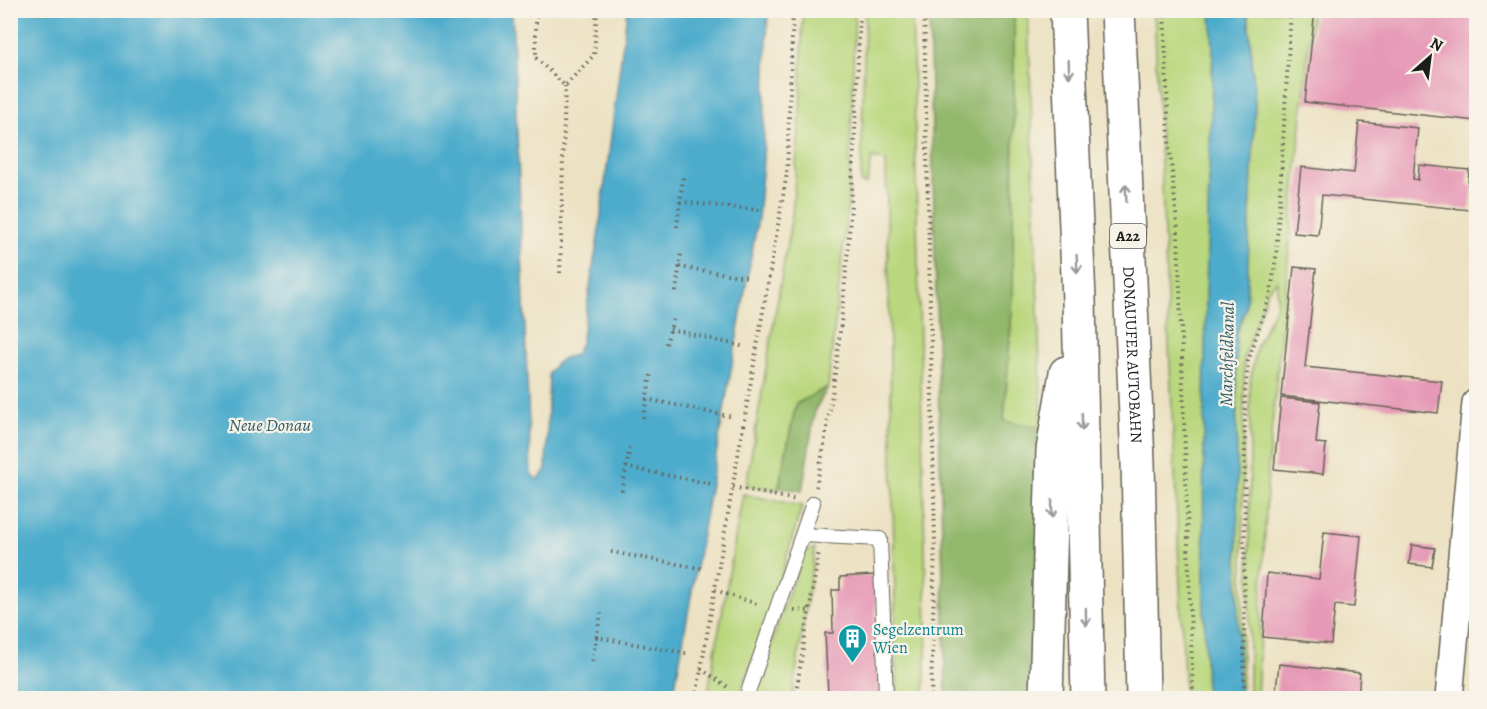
<svg xmlns="http://www.w3.org/2000/svg" width="1487" height="709" font-family="Alegreya,serif">
	<rect width="100%" height="100%" fill="#f7f3e8"/>
	<filter id="ink" filterUnits="userSpaceOnUse"><feTurbulence type="fractalNoise" baseFrequency=".0167" numOctaves="2"/><feDisplacementMap in="SourceGraphic" scale="12" xChannelSelector="R" yChannelSelector="G"/><feConvolveMatrix kernelMatrix="1 2 1 2 8 2 1 2 1" color-interpolation-filters="sRGB"/></filter>
	<filter id="wash" filterUnits="userSpaceOnUse"><feTurbulence type="fractalNoise" baseFrequency=".008" numOctaves="4" result="noise"/><feDisplacementMap in="SourceGraphic" scale="24" xChannelSelector="R" yChannelSelector="G"/><feGaussianBlur stdDeviation="1.35" result="paint"/><feColorMatrix in="noise" values="0 0 0 0 0 0 0 0 0 0 0 0 0 0 0 0 0 1.4 0 .05"/><feComposite in="paint" operator="in"/></filter>
	<g filter="url(#wash)">
		<rect width="100%" height="100%" fill="#ece2c3"/>
		<path fill="#b9d77d" stroke="#6a7a4c" stroke-width="1.5" d="M803,11H855L849,194L828,387L796,404L778,490L746,486L792,215L800,118Z
			M865,11H912L927,634L924,698H897L886,161L872,158L867,184L861,183Z
			M1014,11H1028L1042,428L1004,421L1013,296Z
			M1154,11H1211L1213,50C1206,267 1200,482 1206,698H1185Z
			M1248,11H1312L1268,468L1257,698H1249L1250,382L1257,345L1277,304V281L1268,289L1244,358L1242,698H1239L1236,334L1246,307L1255,104Z
			M743,494L802,506L765,629L738,698H707Z
			M10,515L14,698H10Z
			M815,549L792,698H753L791,586L806,551Z"/>
		<path fill="#92b86c" stroke="#576a44" stroke-width="1.5" d="M929,11H1014L1013,296L1004,421L1042,428L1032,698H946Z
			M828,387L815,410L802,491L779,487L796,404Z"/>
		<path fill="#4daccc" stroke="#346474" stroke-width="1.5" d="M10,11H512L531,474L538,480L546,470L549,373C556,362 562,357 575,355L581,343L599,230L627,11H768L763,162L758,218L673,698H14L10,515Z
			M1211,11H1248L1255,104L1246,307L1236,334L1239,698H1206V694C1200,479 1206,265 1213,50Z"/>
		<g id="blocks">
			<path fill="#e699b6" d="M1315,10H1476V121L1305,102Z
				M1359,122L1418,128L1413,179L1418,180L1419,165L1469,170L1468,185L1473,186L1470,210L1322,195L1318,235L1294,233L1301,167L1354,173Z
				M1294,267L1316,269L1305,367L1442,381L1438,413L1281,396Z
				M1281,398L1320,402L1316,443L1326,444L1323,474L1274,469Z
				M1324,532L1361,536L1354,607L1335,605L1331,644L1263,637L1267,573L1319,579Z
				M1412,545L1435,548L1432,567L1409,564Z
				M875,575L879,698H835V694L828,695L825,633H833L832,590H840V577Z
				M1279,664L1360,673L1358,698H1275Z"/>
		</g>
	</g>
	<g filter="url(#ink)">
		<use href="#blocks" fill-opacity="0" stroke="#656156" stroke-width="1.5"/>
		<g fill="none" stroke-linecap="round" stroke-linejoin="round">
			<defs>
				<path id="service" d="M803,535L880,539L886,698
					M746,698L813,503"/>
				<path id="minor" d="M1449,698L1476,403"/>
				<g id="motorway">
					<path d="M1067,10L1079,300L1088,698"/>
					<path id="s1" d="M1118,10L1138,462L1143,698"/>
					<path d="M1046,698L1053,450L1066,373"/>
				</g>
			</defs>
			<use href="#service" stroke="#656156" stroke-width="16"/>
			<use href="#minor" stroke="#656156" stroke-width="30"/>
			<use href="#motorway" stroke="#656156" stroke-width="36"/>
			<path stroke="#656156" stroke-width="4" stroke-dasharray="1.5 4.5" stroke-linecap="butt" d="M536,10V58L565,86L594,55L597,10
				M924,10L935,542L931,698
				M1164,10L1169,141L1178,233L1193,698
				M680,202L760,210
				M677,227L683,177
				M679,267L747,277
				M560,273L565,86
				M676,292L681,253
				M670,329L745,347
				M666,344L674,316
				M646,399L733,417
				M643,418L651,375
				M626,467L712,484
				M733,487L797,500
				M816,487C848,330 854,171 860,10
				M622,491L630,447
				M611,552L705,569
				M715,590L760,605
				M794,610L810,611
				M596,637L690,654
				M592,661L601,613
				M701,669L731,689
				M696,698L787,173L793,10
				M795,698L819,551
				M1244,698L1245,393L1248,361L1271,292L1276,258L1291,10"/>
			<use href="#service" stroke="#fff" stroke-width="14"/>
			<use href="#minor" stroke="#fff" stroke-width="27"/>
			<use href="#motorway" stroke="#fff" stroke-width="33"/>
		</g>
		<defs><path id="oneway-shaft" d="M-6 0H5M1.5-3L5.5 0L1.5 3" fill="none" stroke-width="1.6" stroke-linecap="round" stroke-linejoin="round" transform="scale(1.5)"/></defs>
		<g stroke="#999">
			<use href="#oneway-shaft" transform="translate(1069 69) rotate(88)"/>
			<use href="#oneway-shaft" transform="translate(1126 193) rotate(-93)"/>
			<use href="#oneway-shaft" transform="translate(1077 264) rotate(88)"/>
			<use href="#oneway-shaft" transform="translate(1082 422) rotate(89)"/>
			<use href="#oneway-shaft" transform="translate(1052 509) rotate(91)"/>
			<use href="#oneway-shaft" transform="translate(1086 617) rotate(89)"/>
		</g>
	</g>
	<defs>
		<symbol id="building-pin" viewBox="-11 -11 22 30"><path d="M0 17L-7.5 6A9.5 9.5 0 1 1 7.5 6Z" fill="#0f9aa8" stroke="#f7f3e8"/><path d="M-4-6H4V6H1V3H-1V6H-4ZM-2.5-4.3h1.7v1.8h-1.7ZM.8-4.3h1.7v1.8H.8ZM-2.5-1h1.7V.8h-1.7ZM.8-1h1.7V.8H.8Z" fill="#fff"/></symbol>
	</defs>
	<g fill-rule="evenodd">
		<use href="#building-pin" x="836" y="622" width="33" height="45"/>
	</g>
	<g text-anchor="middle" stroke-width="4.5" stroke-linejoin="round" paint-order="stroke">
		<rect fill="#f7f3e8" stroke="#5e5c59" stroke-width="1.5" x="1110" y="224" width="36" height="24" rx="4.5"/>
		<g font-size="15" font-weight="bold" fill="#1c1c1c">
			<text x="1128" y="241">A22</text>
		</g>
		<g font-size="16" fill="#1c1c1c" stroke="#f7f3e8">
			<text dy="6" stroke="none"><textPath href="#s1" startOffset="345">DONAUUFER AUTOBAHN</textPath></text>
		</g>
		<g font-size="16" fill="#0d838f" stroke="#f7f3e8" text-anchor="start">
			<text x="873" y="635">Segelzentrum<tspan x="873" dy="18">Wien</tspan></text>
		</g>
		<g font-size="18" font-style="italic" fill="#325d6b" stroke="#f7f3e8">
			<text transform="translate(1227 354) rotate(-89)" y="6">Marchfeldkanal</text>
			<text x="270" y="431">Neue Donau</text>
		</g>
	</g>
	<rect width="1487" height="709" fill="none" stroke="#f7f3e8" stroke-width="36"/>
	<g transform="translate(1430 57) rotate(28)" stroke="#f7f3e8" stroke-width="4.5" paint-order="stroke">
	<path d="M0-4.5L10 22L0 15L-10 22Z" fill="#1c1c1c"/>
	<text y="-9" font-size="16" font-weight="bold" text-anchor="middle" fill="#1c1c1c">N</text>
	</g>
</svg>
